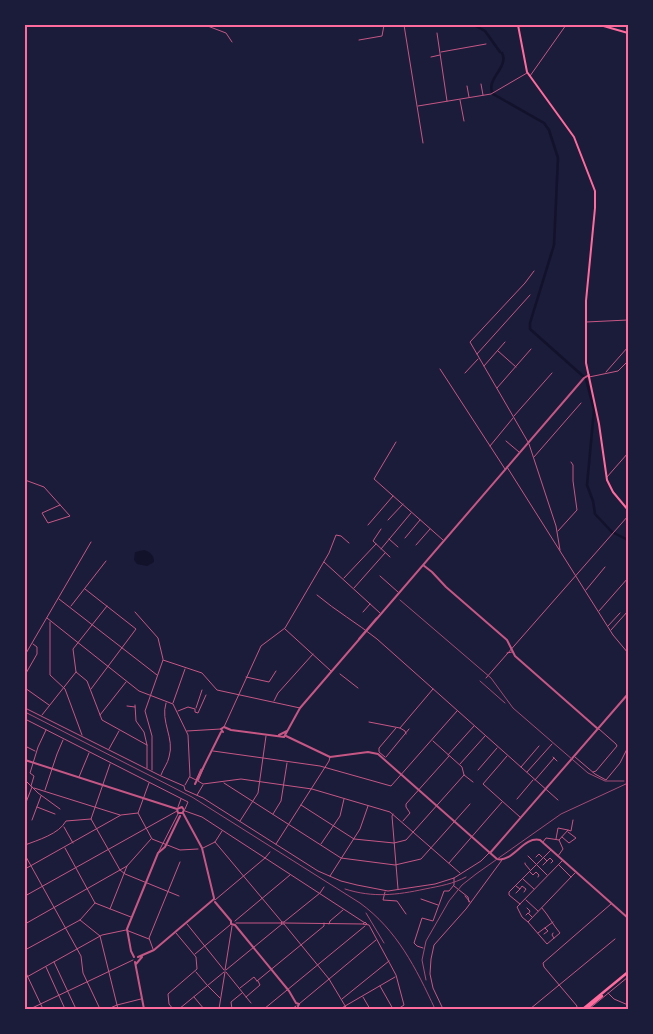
<svg xmlns="http://www.w3.org/2000/svg" width="653" height="1034" font-family="'PT Sans',sans-serif">
	<rect width="100%" height="100%" fill="#1b1b3a"/>
	<path fill="#12122b" d="M144,550C150,552 154,555 154,562L147,566L137,564L134,560L135,552Z"/>
	<g fill="none" stroke-linecap="round" stroke-linejoin="round">
		<path stroke="#12122b" stroke-width="2.5" d="M474,25L485,31L500,52
			M492,92C487,78 509,67 502,53
			M493,94L544,123L549,130L558,158L554,245L530,323V329L584,377
			M586,379L594,410L587,485L593,501L595,514L612,532
			M614,533L628,540"/>
		<path stroke="#c65784" stroke-width="1" d="M205,25L226,33L232,42
			M404,25L423,143
			M437,33L447,101
			M359,40L382,36L384,25
			M441,52L486,44
			M431,57L440,55
			M530,76L566,25
			M481,84L483,95
			M467,86L469,97
			M460,100L464,121
			M418,106L491,94L527,73
			M586,322L628,320
			M498,351L516,367
			M477,354L530,295
			M484,366L505,342
			M440,369L505,469
			M606,372L628,347
			M465,373L478,359
			M589,377L618,371L628,361
			M497,388L531,349
			M514,416L552,373
			M506,441L519,452
			M396,442L374,479L443,540
			M528,442L470,342L525,283L534,271
			M529,444L556,526L560,550
			M490,446L513,418
			M534,457L581,403
			M507,467L613,635L628,653
			M607,477L628,453
			M25,480L44,487L70,516L48,523L42,513L60,505
			M388,520L403,504
			M25,521L26,519
			M368,525L393,496
			M381,529L373,541L390,557
			M558,531L577,510L573,481V465L571,462
			M405,538L420,520
			M389,539L398,547
			M416,545L430,529
			M381,549L411,513
			M324,562L380,613
			M380,576L398,592
			M344,578L376,544
			M354,588L385,553
			M85,589L136,629L91,689
			M586,590L605,567
			M317,595C336,611 357,623 377,639L558,800
			M59,599L157,675
			M71,606L106,561
			M107,606L73,649L76,672L87,681L102,720L147,745
			M599,611L628,578
			M135,612L158,638L163,659
			M363,612L370,604
			M47,618L139,691L173,704L188,735L190,776L185,785
			M50,622V675L65,689L82,735
			M608,626L620,613
			M285,629L331,671
			M611,630L628,611
			M507,653L512,652
			M25,655L91,542
			M163,660L202,673L217,690L300,708
			M340,674L358,688
			M25,675L37,654V647L33,644
			M246,677L269,682L276,671
			M486,678L628,516
			M25,688L49,705
			M274,701L278,693L313,654
			M173,703L185,669
			M135,705L136,721L144,732L147,745V768
			M127,706L135,707
			M25,708L161,776L184,786L185,790L203,798L318,871L341,881L357,885L388,891L435,884L454,878L481,861L489,853
			M196,708L202,690
			M178,711L188,707L195,709V712L198,713L206,695
			M42,715L76,672
			M100,715L126,682
			M25,719L188,802L185,809
			M369,722L400,728L405,731L406,734
			M224,727L261,646L285,628L329,553L336,535L341,536L349,543
			M400,728L433,689
			M187,731L221,729
			M433,741L462,767L464,775L473,782
			M25,746L35,751
			M109,749L119,731
			M213,751L320,766L391,786L457,711
			M448,755L474,726
			M507,756L483,784L520,817
			M385,757L379,752V748L396,728
			M386,757L409,729
			M553,757L557,761
			M575,757L595,774L606,780L620,763L628,747
			M110,764L91,819L120,870L125,874L179,896
			M460,764L485,736
			M204,767L198,781L203,784L241,779L312,789L390,812L460,873
			M521,767L539,746
			M152,770V736L145,711L163,660
			M478,770L497,748
			M527,772L552,744
			M593,772L596,771L617,746L616,744L599,729
			M161,775C163,769 168,763 169,757C175,738 160,722 166,703
			M79,777L89,753
			M190,777L196,780L201,769
			M25,780L38,793L60,809
			M535,780L554,758
			M149,783L138,813L152,839L180,850L198,849
			M224,783L341,858L395,865L421,859L470,804
			M31,786L34,776L30,773L38,747L46,730
			M34,788L120,815
			M45,790L57,754L63,740
			M197,795L203,785
			M517,799L533,780
			M25,805L32,787
			M301,805L354,839L394,843L406,840L464,775
			M37,807L55,814
			M178,807L181,799
			M185,811L202,817L365,923
			M273,814L281,801L287,763
			M393,814L392,816L398,889
			M32,820L41,796
			M240,821L258,793L266,736
			M403,821L410,813L406,807V804L449,756
			M64,827L73,843
			M562,837L569,843L576,838L568,832
			M556,839L558,828L568,830
			M215,842L282,922
			M543,842L546,838L559,840
			M276,844L329,761L330,757
			M321,844L340,816L344,799
			M25,845C38,840 59,834 66,821L91,819
			M65,848L95,903L131,917
			M203,848L215,842L222,831
			M158,853L178,814
			M25,855L81,956L83,973L100,1009
			M528,856L547,875
			M558,856L563,849L559,840L568,830L571,831L573,820
			M536,857L539,854L542,857
			M547,861L550,858L553,861L551,863
			M449,863L502,802
			M525,863V864L530,870
			M543,865L547,861L544,858
			M559,865L571,877
			M127,866L151,839
			M25,869L121,815L138,813
			M530,872L533,875L536,872L539,875L538,877
			M330,876L360,829L368,806
			M523,879L534,889
			M454,886L468,897L469,902
			M520,889L522,886L526,889L524,892
			M385,892L383,900L397,901L406,914
			M516,893L520,889L516,886
			M25,896L177,811
			M465,896L470,902
			M421,899L438,905
			M215,900L265,858L270,852
			M526,900L538,911
			M520,904L509,895V892L551,850
			M527,908L530,911L529,913
			M542,908C549,916 553,925 560,933L547,944L528,922L572,876L575,873
			M526,915L528,913L532,917
			M80,920L100,936L118,1009
			M235,921L290,875
			M282,922H284V924H282Z
			M284,922L320,893L324,887
			M528,922L522,917L517,907L562,861
			M236,923H282
			M285,923L363,924
			M25,924L127,866L110,909
			M187,924L224,970
			M284,924L329,979L347,1009
			M329,924L330,921L343,910
			M367,924L365,922L363,924L369,925L396,975L404,1005L398,1009
			M538,933L553,922
			M553,933L552,935L554,938
			M544,934L548,931L545,928
			M423,948L417,946L414,943L422,918L433,921L444,891H449L454,885V878
			M153,949L149,938L180,862
			M25,950L80,920L95,903
			M195,954L230,925
			M54,962L76,1009
			M46,967L65,1009
			M225,970L232,926
			M226,970L282,924
			M25,971L43,1009
			M196,972L207,985L220,998
			M226,972L251,1003
			M25,978L102,935L126,930L149,939
			M257,981L324,926V923
			M380,986L393,1009
			M240,988L254,977L257,981
			M608,993L614,999L628,1005
			M194,997L204,1009
			M246,997L260,985L258,981
			M363,997L370,1009
			M342,999L389,961
			M299,1004L376,940
			M30,1009L133,960
			M108,1009L117,1005L141,999
			M173,1009L169,1004L168,994L197,969L196,957L176,933
			M179,1009L224,972
			M219,1009L225,972
			M232,1009L231,1002L242,993
			M264,1009L365,926
			M292,1009L296,1006
			M340,1009L395,977
			M443,1009L433,988L430,974L431,959L434,945L466,909L502,860
			M530,1009L615,939
			M576,1009L577,1006L544,967L543,963L611,904
			M589,1009L628,977
			M593,1009L594,1008"/>
		<path stroke="#c65784" stroke-width="2" d="M423,565L432,572L446,587L507,640L515,656L598,729
			M359,639L377,618
			M223,732L221,729L224,727L231,730L284,737
			M279,735L287,731
			M286,736L330,757L368,752L378,754L497,859C513,863 523,836 540,840L628,918
			M284,737L300,708L584,378L589,375
			M25,760L177,809
			M195,784L221,732
			M177,809L182,807L184,810L183,812
			M177,809L178,813H183
			M183,813L202,848L214,898
			M490,853L628,694
			M215,902L231,921V924L235,925L289,991L296,1003
			M134,957L131,951L127,929L158,853L165,847L180,816
			M138,957L154,950L214,899
			M135,962L144,1009
			M136,964L142,957
			M296,1003L299,1004L298,1006"/>
		<path stroke="#ff6b9d" stroke-width="2" d="M518,25L527,72L574,137L595,191V208L586,301V363L599,424L607,480L613,492L628,510
			M600,25L628,33"/>
		<path stroke="#ff6b9d" stroke-width="2.5" d="M583,1009L628,972
			M586,1009L602,996"/>
		<path stroke="#a44b75" stroke-width="1" d="M400,600L491,678L513,708L588,773L605,781H624
			M480,681L505,703
			M25,712L192,797L360,903C397,930 416,968 435,1009
			M345,889C373,898 397,895 425,889C440,886 453,884 466,877
			M366,913L384,943
			M426,980L422,960L426,941L449,901L462,885L476,874L561,814L628,783"/>
	</g>
	<rect width="653" height="1034" fill="none" stroke="#1b1b3a" stroke-width="52"/>
	<rect x="26" y="26" width="601" height="982" fill="none" stroke="#ff6b9d" stroke-width="2"/>
</svg>
